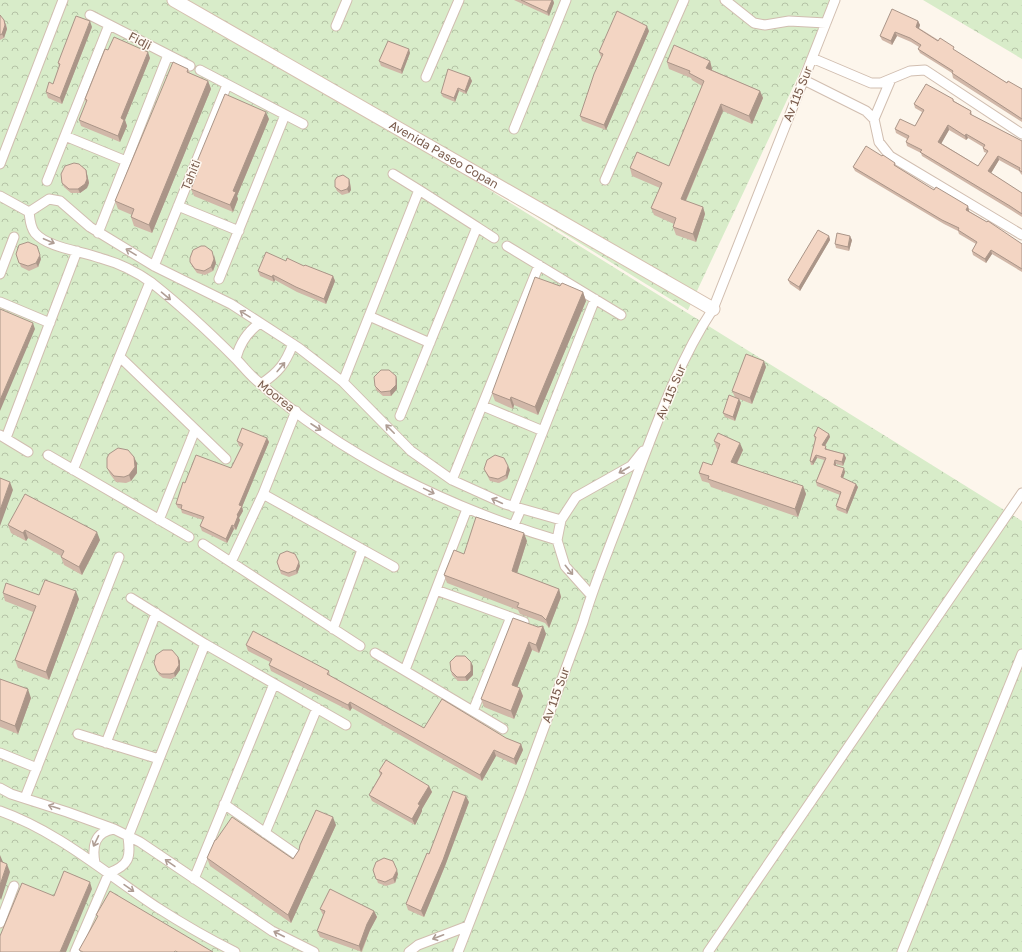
<svg xmlns="http://www.w3.org/2000/svg" width="1022" height="952" font-family="'Golos Text',sans-serif">
	<defs>
		<pattern id="forest-crowns" width="20" height="18" patternUnits="userSpaceOnUse"><rect width="20" height="18" fill="#d8ecc9"/><path d="M2 6a3 3 0 1 1 6 0M12 15a3 3 0 1 1 6 0" fill="none" stroke="#b4c2a5"/></pattern>
	</defs>
	<rect width="100%" height="100%" fill="#fdf6ec"/>
	<path fill="url(#forest-crowns)" d="M0,0H184L1022,521V952H0Z
		M186,0H834L688,310Z
		M923,0H1022V59Z"/>
	<g fill="none" stroke-linecap="round" stroke-linejoin="round">
		<defs>
			<path id="street" d="M725,0L754,23L765,25L789,21L826,23
				M90,15L190,66
				M336,26L347,0
				M812,58L871,83H881L910,71L925,70L1022,134
				M200,70L303,124
				M426,77L459,0
				M804,80L866,111L874,119L879,142L890,156L1022,235
				M874,119L891,79
				M514,129L566,0
				M65,136L126,161
				M0,164L63,0
				M605,180L684,0
				M47,181L109,25
				M419,190L477,227
				M0,196L29,212
				M178,206L239,231
				M29,212C30,219 30,227 35,233C48,248 82,251 100,258C118,263 137,272 152,283C181,306 209,332 235,358C242,365 248,373 255,379C340,455 449,508 557,540
				M29,212L49,199L60,201L90,227L154,266L231,304L299,348L343,382L411,451L452,480L505,504L561,520
				M98,233L168,55
				M507,246L621,315
				M154,266L227,85
				M0,274L14,237
				M219,279L285,115
				M0,302L50,323
				M369,316L430,343
				M120,357L226,459
				M236,358C240,343 247,332 260,323
				M343,382L419,190L393,174
				M261,384C279,372 285,364 293,344
				M483,406L543,431
				M400,416L477,227L494,238
				M0,435L28,452
				M6,438L77,251
				M48,455L189,537
				M73,470L150,282
				M452,480L539,265
				M263,494L394,567
				M513,507L595,299
				M159,520L195,430
				M513,527L521,509
				M203,544L360,646
				M231,562L263,494L296,411
				M436,590L524,622
				M591,595L565,566L557,540L561,520L576,497L631,466L643,451
				M131,598L205,644L346,725
				M333,629L362,550
				M375,653L503,729
				M405,670L467,509
				M473,711L511,617
				M78,734L159,759
				M106,743L156,613
				M0,753L37,768
				M0,788L11,794L67,812L114,829L140,842L272,931L314,952
				M25,798L119,557
				M224,804L297,855
				M0,811C59,832 106,874 158,908C183,924 209,939 235,952
				M265,833L317,708
				M95,863C92,847 94,832 114,829
				M194,879L274,684
				M0,923L14,886
				M75,952L109,873C129,865 131,858 128,837L205,644
				M409,952L418,945L468,926
				M458,952L521,790L583,622C597,575 617,529 634,483C656,425 679,360 713,309L835,0
				M708,952L1022,493
				M902,952L1022,654"/>
			<g id="secondary">
				<path id="s1" d="M174,0L713,309"/>
			</g>
		</defs>
		<use href="#street" stroke="#d1beb0" stroke-width="11"/>
		<use href="#secondary" stroke="#d6c0b0" stroke-width="15"/>
		<use href="#street" stroke="#fff" stroke-width="9"/>
		<use href="#secondary" stroke="#fff" stroke-width="13"/>
	</g>
	<path fill="#d1b7a8" fill-rule="evenodd" d="M514,0H553L554,3L549,16Z
		M0,15L6,24L7,29L4,38L0,40Z
		M918,21L920,25L919,28L1007,83L1022,89V122L953,78L952,73L920,53L918,49L919,47L911,42L897,36L892,45L882,40L880,36Z
		M92,27L62,104L48,98L46,92L53,84L59,67L58,63Z
		M649,31L606,130L582,121L580,116L602,58L601,57L599,52Z
		M108,50L150,58L125,120L127,126L120,142L81,126L79,120L86,103L85,99Z
		M410,53L402,74L381,66L379,61Z
		M710,61L712,69V70L760,91L763,98L752,124L723,111L686,201L703,207L705,214L696,242L676,235L673,227L674,224L654,215L651,208L660,188L632,176L630,168L669,166L702,86L692,80L691,78L669,69L667,62Z
		M188,69L190,74L208,81L211,89L152,233L134,226L131,217L132,215L118,209L115,201Z
		M470,77L472,81L466,94L459,91L455,102L443,97L441,93Z
		M953,99L954,101L971,111L972,115L1022,141V175L1021,174L1019,171L999,160L991,173L1022,193V217L1011,210L922,156L921,153L907,146L906,142L907,139L896,133L895,129L915,126L922,112L915,108L914,104ZM949,130L966,140L968,138L983,147V148L984,152L987,153L978,166L941,143Z
		M269,119L237,196L238,199L233,212L194,196L191,189L196,176L194,169Z
		M895,163L896,166L934,190L968,206L969,211L1022,244V272L992,254L986,263L973,255L972,251L976,244L959,234L958,231L944,224L855,171L853,167Z
		M86,170L87,174L89,183L87,188L80,193H71L64,187L62,183Z
		M350,183L351,190L349,193L342,195L337,191L335,187Z
		M829,236L830,240L800,291L790,284L788,280Z
		M852,240L849,251L836,248L835,244Z
		M16,254L41,259L38,267L29,271L21,267Z
		M286,261L333,276L335,281L326,304L297,292L275,280L274,282L260,276L258,271Z
		M190,262L216,263L213,271L205,275L197,273L192,266Z
		M560,286L583,292L586,301L538,415L514,405L513,409L495,401L492,393Z
		M766,367L752,404L739,399L741,403L735,421L725,417L723,413L735,397L732,391Z
		M397,380V389L391,396H383L376,390L375,386Z
		M829,434L830,437L825,446L827,449L844,454L846,458L843,466L836,464V465L845,472L843,478L858,487L847,514L837,510L836,506L840,495L817,486L816,482L824,460L817,458L813,465H811L810,461L815,440L814,436Z
		M267,438L269,442L242,507L243,511L239,518L240,520L236,530L234,529L227,543L202,531L200,526L203,520L182,513L181,509L178,508L176,504L185,483L231,468L241,447L239,446L237,441Z
		M714,441L743,450L737,464L803,486L806,494L798,517L711,487L709,483L702,481L699,473L712,465L718,449H717Z
		M137,463V473L131,481L126,483L116,482L110,474L107,468Z
		M508,466L510,470L507,479L499,483L490,481L484,469Z
		M8,525L100,540L82,575L64,565L61,557V556L28,538L26,541L11,533Z
		M527,541L517,573L559,589L561,597L549,628L545,623L520,614L518,610L447,583L444,575L464,554Z
		M277,562L300,566L297,574L289,577L281,574Z
		M3,593L39,595L79,599L49,680L18,668L15,660L33,612L5,601Z
		M543,626L546,634L539,653L532,650L517,687L523,696L514,719L484,707L481,699L538,627Z
		M246,645L329,671L330,676L424,728L506,738L521,744L523,750L516,765L496,756L482,781L352,708L350,711L271,671L269,665L270,662L248,651Z
		M178,657L180,661V670L175,677L171,679L163,678L159,675L154,663Z
		M473,666V675L467,681H458L452,675L451,671Z
		M0,679L31,698L18,734L0,727Z
		M379,771L429,786L432,792L422,809V811L415,825L372,801L369,795L380,775Z
		M469,802L445,866L424,917L408,910L406,904L429,854Z
		M336,825L291,923L210,866L207,858L216,840L293,859L299,850Z
		M373,870L398,874L395,883L386,886L378,883Z
		M320,909L374,911L377,917L370,930L362,952L320,937L317,931L323,915Z"/>
	<path fill="#aa9588" d="M552,0H553L554,3L549,16L547,12Z
		M4,20L7,29L4,38L2,34Z
		M90,21L92,27L62,104L60,98Z
		M918,21L920,25L918,31L916,27Z
		M647,26L649,31L606,130L604,125Z
		M895,32L897,36L892,45L891,41Z
		M409,49L410,53L402,74L401,70Z
		M148,52L150,58L125,120L127,126L120,142L118,136L121,118Z
		M710,61L712,69L709,75L706,68Z
		M470,77L472,81L466,94L465,91Z
		M208,81L211,89L152,233L149,225Z
		M458,88L459,91L455,102L454,98Z
		M760,91L763,98L752,124L749,116Z
		M721,104L723,111L683,207L681,199Z
		M266,112L269,119L237,196L238,199L233,212L230,205L233,191Z
		M948,125L949,130L940,146L938,142Z
		M966,134L968,138L966,140L965,136Z
		M998,156L999,160L990,175L988,171Z
		M86,170L87,174L89,183L87,188L80,193L78,189Z
		M349,179L350,183L351,190L349,193L347,189Z
		M968,206L969,211L968,214L966,210Z
		M703,207L705,214L696,242L693,234Z
		M829,236L830,240L800,291L799,287Z
		M850,236L852,240L849,251L848,247Z
		M991,250L992,254L986,263L985,259Z
		M40,255L41,259L38,267L36,263Z
		M214,255L216,263L213,271L211,267Z
		M273,275L275,280L274,282L272,277Z
		M333,276L335,281L326,304L324,299Z
		M583,292L586,301L538,415L535,407Z
		M33,323L35,329L0,411V400Z
		M764,361L766,367L752,404L750,398Z
		M396,376L397,380V389L391,396L390,391Z
		M511,397L514,405L513,409L510,400Z
		M739,399L741,403L735,421L733,417Z
		M829,434L830,437L823,449L822,445Z
		M267,438L269,442L242,507L243,511L239,518L240,520L236,530L234,526L239,505Z
		M740,443L743,450L734,469L731,462Z
		M844,454L846,458L843,466L842,462Z
		M816,455L817,458L813,465L812,462Z
		M134,457L137,463V473L131,481L129,475Z
		M835,460L836,464L835,468L834,465Z
		M508,466L510,470L507,479L506,475Z
		M844,468L845,472L842,481L841,477Z
		M10,482L13,490L0,526V510Z
		M856,484L858,487L847,514L846,510Z
		M803,486L806,494L798,517L795,509Z
		M232,525L234,529L227,543L226,539Z
		M25,530L28,538L26,541L23,533Z
		M97,532L100,540L82,575L79,567Z
		M524,533L527,541L515,579L512,571Z
		M299,562L300,566L297,574L296,570Z
		M559,589L561,597L549,628L546,620Z
		M76,591L79,599L49,680L46,672Z
		M543,626L546,634L539,653L536,645Z
		M529,642L532,650L515,693L512,685Z
		M178,657L180,661V670L175,677L174,673Z
		M471,662L473,666V675L467,681L465,677Z
		M520,688L523,696L514,719L511,711Z
		M28,689L31,698L18,734L15,726Z
		M350,702L352,708L350,711L348,705Z
		M521,744L523,750L516,765L514,759Z
		M494,750L496,756L482,781L480,775Z
		M429,786L432,792L422,809V811L415,825L412,819L418,804Z
		M466,796L469,802L445,866L424,917L421,911Z
		M333,817L336,825L291,923L288,915Z
		M0,855L3,862L0,867Z
		M7,864L10,872L1,900L0,898V885Z
		M397,870L398,874L395,883L393,878Z
		M90,882L92,889L66,952H60Z
		M374,911L377,917L370,930L361,952L359,946L367,924Z"/>
	<path fill="#f3d5c3" stroke="#aa9588" fill-rule="evenodd" d="M521,0H552L547,12Z
		M892,9L918,21L916,27L938,41L940,38L954,47L953,49L1007,83L1008,81L1022,89V119L952,73L953,71L918,49L921,45L910,38L895,32L891,41L880,36Z
		M617,11L647,26L604,125L580,116L594,74L603,54L599,52Z
		M0,15L4,20L5,25L2,34L0,35Z
		M76,16L90,21L60,98L46,92L49,82L53,84L60,64L58,63Z
		M114,37L148,52L121,118L124,120L118,136L79,120L87,100L85,99L105,49L108,50Z
		M388,41L409,49L401,70L379,61Z
		M674,45L710,61L706,68L760,91L749,116L721,104L681,199L703,207L693,234L673,227L676,218L651,208L662,183L630,168L637,152L669,166L704,81L689,73L690,71L667,62Z
		M173,62L188,69L187,72L208,81L149,225L131,217L134,209L115,201Z
		M448,69L470,77L465,91L458,88L454,98L441,93Z
		M926,84L953,99V101L971,111L970,114L1022,141V172L1019,170L1020,168L998,156L988,171L1022,193V214L1010,206L920,152L922,150L906,142L909,136L895,129L900,119L915,126L924,110L914,104ZM948,125L965,136L966,134L985,145L983,148L988,151L978,166L938,142Z
		M225,94L266,112L233,191L236,192L230,205L191,189L198,171L194,169Z
		M866,146L882,156L883,155L895,163L894,165L934,190L936,187L968,206L966,210L987,222L988,221L1022,244V269L991,250L985,259L972,251L977,242L958,230L959,228L942,220L853,167Z
		M74,163L79,164L86,170L87,179L85,184L78,189H69L62,183L61,174L65,166Z
		M343,175L349,179V186L347,189L341,191L335,187V180L337,177Z
		M818,230L829,236L799,287L788,280Z
		M837,233L850,236L848,247L835,244Z
		M28,242L37,246L40,255L36,263L28,266L19,263L16,254L19,245Z
		M201,246H205L212,251L214,259L211,267L204,271L195,269L190,262V258L193,250Z
		M266,252L286,261L287,258L304,266L305,265L333,276L324,299L296,287L273,275L272,277L258,271Z
		M535,277L560,286L562,283L583,292L535,407L511,397L510,400L492,393Z
		M0,309L33,323L0,400Z
		M746,354L764,361L750,398L732,391Z
		M381,370H389L396,376V385L390,391L381,392L375,386L374,377Z
		M729,395L739,399L733,417L723,413Z
		M818,427L829,434L822,445L826,446L825,449L844,454L842,462L835,460L834,465L844,468L841,477L856,484L846,510L836,506L841,492L816,482L826,458L816,455L812,462L810,461L816,437L814,436Z
		M242,428L267,438L239,505L242,506L237,515L238,516L234,526L232,525L226,539L200,526L204,517L181,509L182,505L176,504L183,482L185,483L196,455L231,468L243,444L237,441Z
		M718,433L740,443L731,462L803,486L795,509L708,479L709,476L699,473L703,462L712,465L720,444L714,441Z
		M118,448L128,450L134,457L135,467L129,475L124,477L114,476L107,468V458L109,454Z
		M495,455L504,458L508,466L506,475L498,479L489,477L484,469L487,460Z
		M0,478L10,482L0,510Z
		M25,494L97,532L79,567L61,557L64,551L25,530L23,533L8,525Z
		M476,517L524,533L512,571L559,589L546,620L542,616L517,607L519,603L444,575L454,550L464,554Z
		M287,551L295,554L299,562L296,570L288,573L280,570L277,562L280,554Z
		M45,580L76,591L46,672L15,660L36,606L3,593L6,583L39,595Z
		M513,618L538,627L543,626L536,645L529,642L512,685L520,688L511,711L481,699Z
		M253,631L329,671L327,674L424,728L442,699L506,738L521,744L514,759L494,750L480,775L350,702L348,705L269,665L272,659L246,645Z
		M163,650H172L178,657L179,665L174,673L170,674H161L157,671L154,663L156,655Z
		M456,656H465L471,662V671L465,677H457L451,671L450,662Z
		M0,679L28,689L15,726L0,720Z
		M386,760L429,786L418,804L420,805L412,819L369,795L382,773L379,771Z
		M453,791L466,796L443,860L421,911L406,904L427,853L429,854Z
		M316,810L333,817L288,915L207,858L215,840H216L232,817L293,859L299,850L300,845Z
		M384,858L393,861L397,870L393,878L385,882L376,879L373,870L376,862Z
		M0,861L7,864L0,885Z
		M64,871L90,882L60,952H0V936L22,883L54,896Z
		M330,889L374,911L367,924L359,946L317,931L325,911L320,909Z
		M110,891L213,952H178L175,951L174,952H83L79,950L98,916L96,915Z"/>
	<defs><path id="oneway-shaft" d="M-6 0H5M1.5-3L5.5 0L1.5 3" fill="none" stroke-width="1.6" stroke-linecap="round" stroke-linejoin="round"/></defs>
	<g stroke="#af9d94">
		<use href="#oneway-shaft" transform="translate(49 241) rotate(23)"/>
		<use href="#oneway-shaft" transform="translate(131 252) rotate(-149)"/>
		<use href="#oneway-shaft" transform="translate(166 296) rotate(40)"/>
		<use href="#oneway-shaft" transform="translate(245 314) rotate(-148)"/>
		<use href="#oneway-shaft" transform="translate(281 367) rotate(-50)"/>
		<use href="#oneway-shaft" transform="translate(316 427) rotate(33)"/>
		<use href="#oneway-shaft" transform="translate(390 429) rotate(-135)"/>
		<use href="#oneway-shaft" transform="translate(624 470) rotate(150)"/>
		<use href="#oneway-shaft" transform="translate(429 491) rotate(26)"/>
		<use href="#oneway-shaft" transform="translate(497 501) rotate(-155)"/>
		<use href="#oneway-shaft" transform="translate(569 570) rotate(51)"/>
		<use href="#oneway-shaft" transform="translate(54 807) rotate(-162)"/>
		<use href="#oneway-shaft" transform="translate(96 841) rotate(116)"/>
		<use href="#oneway-shaft" transform="translate(170 863) rotate(-145)"/>
		<use href="#oneway-shaft" transform="translate(129 888) rotate(35)"/>
		<use href="#oneway-shaft" transform="translate(279 934) rotate(-153)"/>
		<use href="#oneway-shaft" transform="translate(438 937) rotate(159)"/>
	</g>
	<g text-anchor="middle" stroke-width="3" stroke-linejoin="round" paint-order="stroke">
		<g font-size="12" fill="#7a5c4d" stroke="#fffaf3">
			<text transform="translate(140 41) rotate(27)" y="4">Fidji</text>
			<text transform="translate(798 94) rotate(-68)" y="4">Av 115 Sur</text>
			<text dy="4" stroke="none"><textPath href="#s1" startOffset="311">Avenida Paseo Copan</textPath></text>
			<text transform="translate(191 175) rotate(-68)" y="4">Tahiti</text>
			<text transform="translate(671 392) rotate(-67)" y="4">Av 115 Sur</text>
			<text transform="translate(276 396) rotate(38)" y="4">Moorea</text>
			<text transform="translate(556 695) rotate(-70)" y="4">Av 115 Sur</text>
		</g>
	</g>
</svg>
